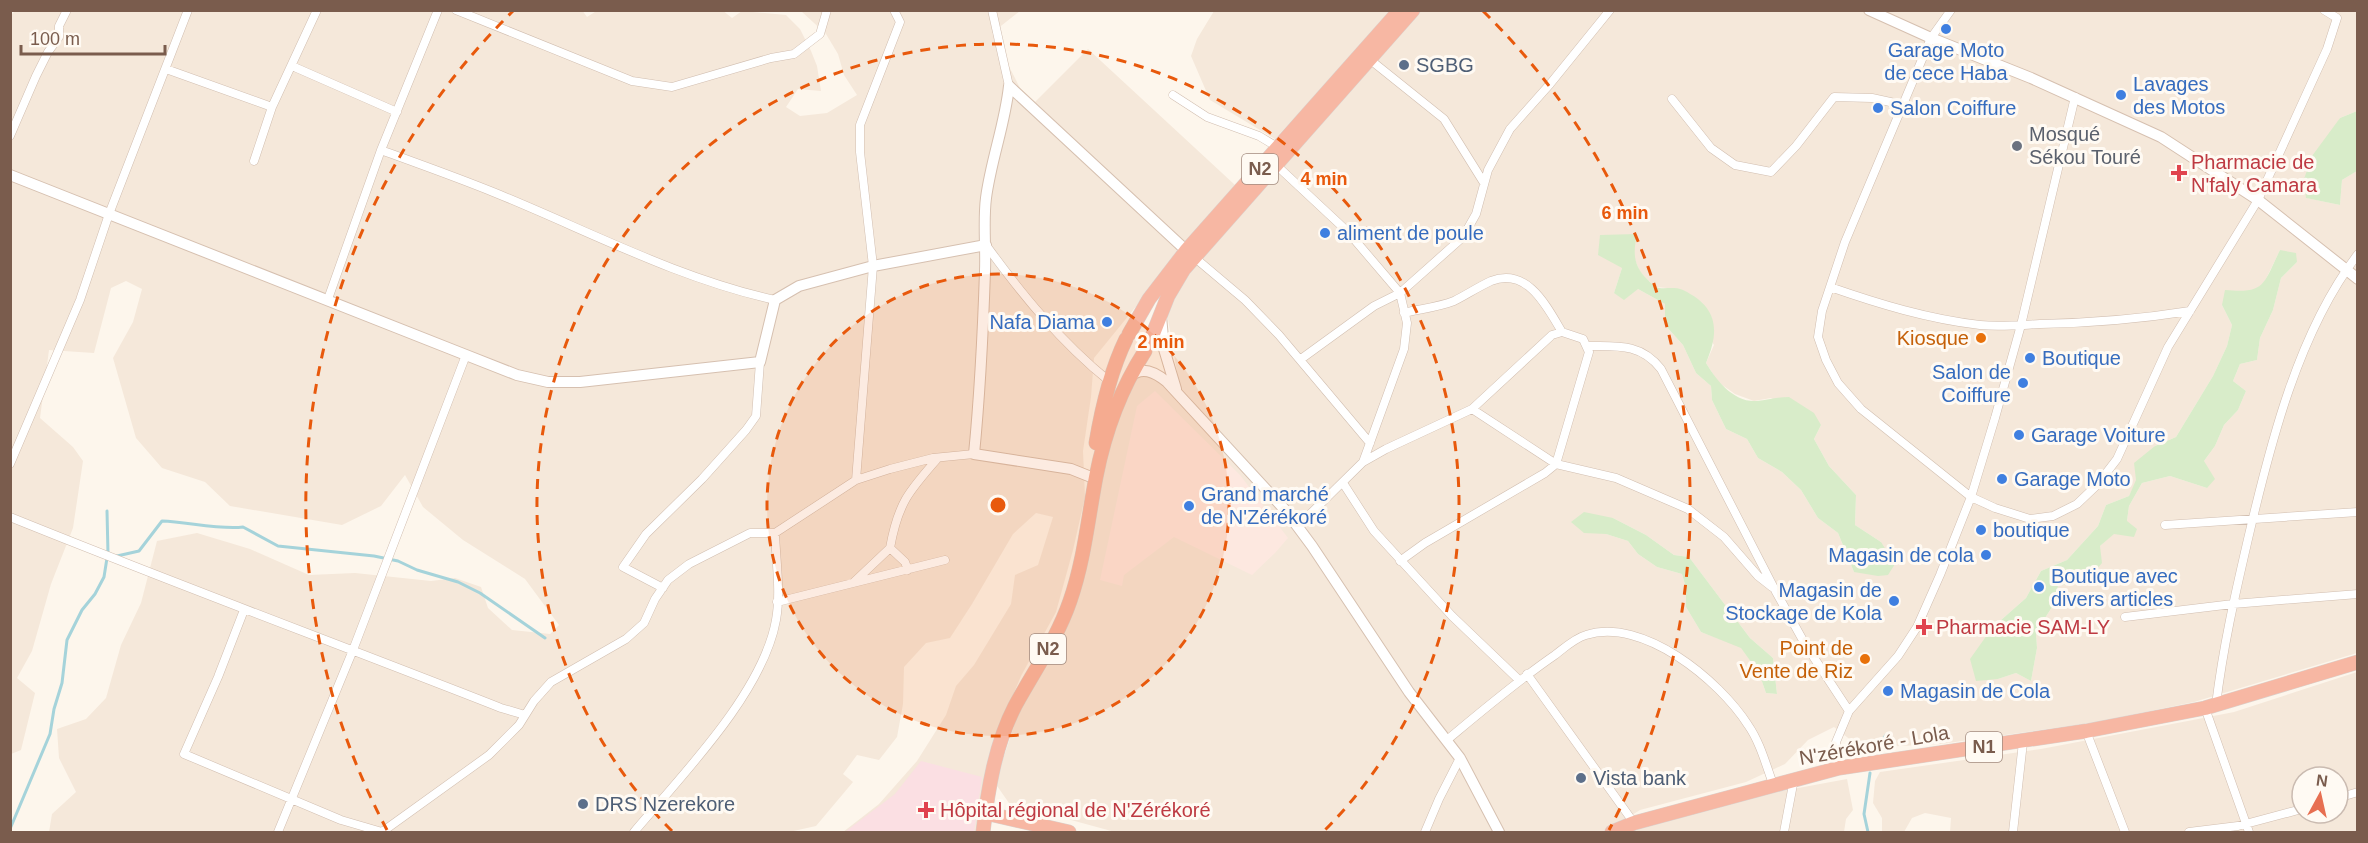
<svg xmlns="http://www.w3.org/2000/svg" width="2368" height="843" font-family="Arial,sans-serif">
	<rect width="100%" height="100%" fill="#fdf6ec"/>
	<path fill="#f5e8da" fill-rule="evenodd" d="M582,10L587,17L598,10H722L732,18L742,11L786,15L800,29L811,51L817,66L821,91L798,89L786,107L800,116L827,113L857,95L844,75L838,54L826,34L801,11H1020L992,33L1020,88L1035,102L1088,49L1235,185L1094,358L1091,397L1083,451L1085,497L1073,550L1056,612L1021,676L992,745L976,832H843L879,804L917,761L946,715L956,686L974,665L1011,604L1015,575L1038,565L1053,517L1036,513L1013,534L972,604L950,638L926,643L904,667L903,704L897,737L879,760L857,755L843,774L853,782L816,826L789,832H49L52,814L76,792L59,758L57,729L86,719L106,698L121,645L141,603L157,541L197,533L250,549L309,575L355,573L431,581L455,578L481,587L488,608L512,630L550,634L559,625L525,579L463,540L423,507L405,475L381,506L342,525L230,506L205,482L162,468L136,438L113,358L133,322L142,289L126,281L111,288L94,353L49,350L40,418L73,447L83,461L73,528L51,584L32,651L17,678L35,693L21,750L11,754L10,16L15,11Z
		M1214,11H1392L1275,139L1210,100L1191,56L1197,39Z
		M1419,11H2357V111L2340,118L2307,198L2340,205L2342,180L2357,171V653L2194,702L2097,722L1941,744L1861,748L1834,727L1808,740L1785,764L1746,782L1640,810L1605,832H1115L1009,803L995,783L1018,714L1073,608L1113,426L1130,381L1143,375L1179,384L1167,313L1178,288L1205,253ZM2280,250L2297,262L2281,278L2273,310L2260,338L2257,360L2240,364L2233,381L2246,391L2238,410L2224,425L2215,446L2204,461L2207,488L2170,476L2142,483L2129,506L2127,521L2100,546L2069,582L2058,586L2054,604L2036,632L2037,648L2031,681L2016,673L1998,679L1992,628L2026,598L2041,571L2067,560L2098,526L2106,505L2129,496L2155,446L2176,437L2213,376L2227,346L2232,325L2222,305L2263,285ZM1633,255L1640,272L1655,287L1680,289L1714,345L1706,363L1718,382L1735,394L1754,401L1771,398L1821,425L1814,439L1829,466L1856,495L1855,525L1881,542L1854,572L1838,533L1818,518L1801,490L1782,472L1758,458L1747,439L1726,429L1712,400L1711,386L1696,373L1683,345L1665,325V304L1638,289L1614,293L1622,268ZM1613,518L1646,535L1674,555L1689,557L1750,638L1773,658L1777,694L1766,693L1759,673L1741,647L1701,632L1686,607V588L1682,574L1657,567L1638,554L1628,541L1606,534Z
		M2357,672V832H1950L1951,818L1925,813L1912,818L1904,832H1882V818L1873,803L1875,781L1880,772L2041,749L2193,720L2234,712ZM2302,777H2338V813H2302Z
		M1847,779L1853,810L1846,819L1844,832H1627L1771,793Z"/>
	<path fill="#fde8e0" d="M1155,391L1240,475L1288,538L1275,553L1252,575L1174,537L1124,575L1122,586L1100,580L1137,406Z"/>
	<path fill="#fbdfe3" d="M921,761L982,777L974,832H845L895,794Z"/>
	<path fill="#d8ecc9" d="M2357,111V171L2342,180L2340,205L2306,198L2304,179L2312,156L2340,118Z
		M1637,234C1633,253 1633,266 1648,280C1649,281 1654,286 1655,287C1663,290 1674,286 1683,290C1718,307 1720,330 1706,363C1716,380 1734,403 1757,401C1768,400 1778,397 1789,397L1814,413L1821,425L1814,439L1829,466L1856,495L1855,525L1881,542L1895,564L1888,575L1878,576L1854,572L1838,533L1818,518L1801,490L1782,472L1758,458L1747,439L1726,429L1712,400L1711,386L1696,373L1683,345L1665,325V304L1638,289L1624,300L1614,293L1622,268L1598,255L1600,235Z
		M2280,250L2296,253L2297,262L2281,278L2273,310L2260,338L2257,360L2240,364L2233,381L2246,391L2238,410L2224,425L2215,446L2204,461L2215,479L2207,488L2170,476L2142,483L2129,506L2127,521L2137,529L2134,537L2114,534L2100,546L2102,563L2089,578L2058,586L2054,604L2036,632L2037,648L2031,681L2016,673L1998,679L1976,681L1970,659L1992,628L2026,598L2041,571L2067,560L2098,526L2106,505L2129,496L2136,480L2134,463L2155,446L2176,437L2213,376L2227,346L2232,325L2222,305L2225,290C2266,294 2263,284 2280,250Z
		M1584,512L1613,518L1646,535L1674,555L1689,557L1750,638L1773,658L1777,694L1766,693L1759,673L1741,648L1701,632L1686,607V588L1682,574L1657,567L1638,554L1628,541L1606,534L1584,533L1571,522Z"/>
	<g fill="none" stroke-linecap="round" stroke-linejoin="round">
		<path stroke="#a5d3da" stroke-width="3" d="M107,511L108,554
			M117,556L139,551L162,521C188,522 220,530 243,527L278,546L374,556L398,561L417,570L458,582L480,593L545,638
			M1875,749L1887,734
			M10,829L50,734L54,709L62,683L67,640L82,610L95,594L104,577L107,558
			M1868,832L1864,814L1870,773"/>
		<defs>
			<path id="street" d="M456,10L632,81L672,87L771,58L794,54L820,34L827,10
				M992,10L1009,86
				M1951,10L1931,38L1845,242L1822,311L1818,337L1826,360L1838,383L1861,409L1971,497L1995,508L2030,519L2053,516L2077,504L2097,485L2117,459L2168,347L2258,200L2327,49L2337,18L2324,10
				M1368,58L1444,119L1484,183
				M292,66L397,112
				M166,69L272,107L317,10
				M1173,95L1207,117L1259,136L1279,148
				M1672,99L1711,148L1735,165L1771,172L1796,146L1834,97L1872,98L1904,105
				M10,136L36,76L48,52L59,37V26L67,10
				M381,150C419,164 456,177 493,192C587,230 676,278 775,300
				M254,161L272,107
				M1274,163L1348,232L1400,293L1407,323L1404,349L1363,462
				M986,245C1023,296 1061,342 1109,381
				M1194,257L1245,300L1279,335L1370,443
				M1830,287C1879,304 1928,319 1980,325C2000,327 2020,325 2040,324C2090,323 2140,319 2190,311
				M328,299L381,150L438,10
				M1404,313C1420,309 1439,307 1454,301C1466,295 1478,287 1491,281C1527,267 1546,305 1562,332
				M1587,346C1617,346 1641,343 1661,369L1775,590L1805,644L1849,711
				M1301,359L1374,306L1400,293L1463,237L1476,214L1488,170L1510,129L1550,84L1610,10
				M1472,409L1556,464L1616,478L1688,509L1724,537L1758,576L1772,587
				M10,464L80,300L109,214L188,10
				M856,480L873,266L860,152V125L900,22L894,10
				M1343,483L1374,531L1452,616L1519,680
				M10,517C173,583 338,644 501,708L525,715
				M2165,525L2358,512
				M1298,526L1363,462L1386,449L1472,409L1552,335L1562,332L1583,339L1589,352L1556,464L1545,473L1425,543L1400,561
				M908,570L905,562L890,548C898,503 909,491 938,458
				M854,582L890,548
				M663,588L623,567L646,534L702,479L746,430L756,416L760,362
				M777,602L945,560
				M244,610L218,677L184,754L341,820L382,832
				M2125,617L2233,604L2358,594
				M1527,674L1634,823
				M2216,705C2223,647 2235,595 2248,539C2270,445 2298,332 2358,254
				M2205,708L2249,832
				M2086,731L2125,832
				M1447,740C1483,710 1517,681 1555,655C1564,648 1575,638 1586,635C1643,617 1719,680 1748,725C1760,742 1766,765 1773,784
				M1839,768L1836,742L1849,711L1898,656L1917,627L1940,575L1971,497L1995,418L2021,325L2075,97
				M2338,798L2358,792
				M278,832L353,650L466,355
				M382,832L489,755L519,725L534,701L551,682L626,639L644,623L655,599L668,580L689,564L750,533H775L856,480L890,469L933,458L974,454
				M634,832C681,776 763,693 776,620C781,592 776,561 775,533
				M1425,832L1439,799L1460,758
				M1784,832L1794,779
				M2013,832L2023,742
				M2189,832L2238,826L2302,809"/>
			<path id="secondary" d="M1869,10L1931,38L2031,78L2161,137L2258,200L2358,279
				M1009,86C1005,124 991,160 986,198C983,221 986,247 985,271C983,332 980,393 974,454L1071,469L1096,479
				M1009,86L1191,255
				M10,175L466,355L517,375L548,382H580L760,362L775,300L799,286L873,266L986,245
				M1161,316L1164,349L1176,389
				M1129,378C1141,365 1155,372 1167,382L1286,511L1312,546L1409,692L1460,758L1499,832"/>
			<path id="highway" d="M1129,334L1149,299L1186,251L1400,10
				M1149,344L1168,296L1184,269L1413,10
				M1096,443C1102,407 1110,372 1126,339
				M985,813L1069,832
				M983,832C988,789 995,745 1015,706C1034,671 1057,639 1070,601C1084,561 1088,519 1096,477C1105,431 1120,390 1145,351
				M1612,832L1634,823L1839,768L2086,731L2205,708L2358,662"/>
		</defs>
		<use href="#street" stroke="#d1beb0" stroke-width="9"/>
		<use href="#secondary" stroke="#d6c0b0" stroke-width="12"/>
		<use href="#highway" stroke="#dad1cd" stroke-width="15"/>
		<use href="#street" stroke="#fff" stroke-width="8"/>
		<use href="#secondary" stroke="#fff" stroke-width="10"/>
		<use href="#highway" stroke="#f7b7a3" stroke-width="14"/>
	</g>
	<circle cx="998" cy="505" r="231" fill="#e8590c" fill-opacity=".12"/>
	<g fill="none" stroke="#e8590c" stroke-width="3" stroke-dasharray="10 8">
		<circle cx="998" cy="505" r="231"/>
		<path d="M672 831A461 461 0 1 1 1324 831"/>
		<path d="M387 830A692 692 0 0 1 513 11M1483 11A692 692 0 0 1 1609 830"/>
	</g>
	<g fill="#3f7fe0" stroke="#fffaf3" stroke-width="2">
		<circle cx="1946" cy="29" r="6"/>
		<circle cx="2121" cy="95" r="6"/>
		<circle cx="1878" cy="108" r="6"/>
		<circle cx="1325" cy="233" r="6"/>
		<circle cx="1107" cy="322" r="6"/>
		<circle cx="2030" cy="358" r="6"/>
		<circle cx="2023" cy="383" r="6"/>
		<circle cx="2019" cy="435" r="6"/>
		<circle cx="2002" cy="479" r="6"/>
		<circle cx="1189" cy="506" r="6"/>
		<circle cx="1981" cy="530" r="6"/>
		<circle cx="1986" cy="555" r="6"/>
		<circle cx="2039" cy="587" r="6"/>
		<circle cx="1894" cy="601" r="6"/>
		<circle cx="1888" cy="691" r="6"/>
	</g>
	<g fill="#5c6f8a" stroke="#fffaf3" stroke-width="2">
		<circle cx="1404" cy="65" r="6"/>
		<circle cx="1581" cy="778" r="6"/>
		<circle cx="583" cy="804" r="6"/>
	</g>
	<circle fill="#6b7280" stroke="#fffaf3" stroke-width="2" cx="2017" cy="146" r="6"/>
	<g fill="#e0444e" stroke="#fffaf3" stroke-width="2">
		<path d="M2176 164h6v6h6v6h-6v6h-6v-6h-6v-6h6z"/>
		<path d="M1921 618h6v6h6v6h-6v6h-6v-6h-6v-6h6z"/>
		<path d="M923 801h6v6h6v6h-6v6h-6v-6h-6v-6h6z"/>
	</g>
	<g fill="#e8710a" stroke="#fffaf3" stroke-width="2">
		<circle cx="1981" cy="338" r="6"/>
		<circle cx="1865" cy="659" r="6"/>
	</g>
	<g text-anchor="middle" stroke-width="6" stroke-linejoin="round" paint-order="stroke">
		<g fill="#fffaf3" stroke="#a28b7f" stroke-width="1.5">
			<rect x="1242" y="154" width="36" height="30" rx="4.5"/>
			<rect x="1030" y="634" width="36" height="30" rx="4.5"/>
			<rect x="1966" y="732" width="36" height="30" rx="4.5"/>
		</g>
		<g font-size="18" font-weight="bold" fill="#7a5c4d">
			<text x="1260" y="175">N2</text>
			<text x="1048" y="655">N2</text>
			<text x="1984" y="753">N1</text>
		</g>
		<g font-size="20" fill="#366cbe" stroke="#fffaf3" text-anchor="start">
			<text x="1946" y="57" text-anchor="middle">Garage Moto<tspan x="1946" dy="23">de cece Haba</tspan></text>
			<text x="2133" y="91">Lavages<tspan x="2133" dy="23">des Motos</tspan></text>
			<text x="1890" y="115">Salon Coiffure</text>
			<text x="1337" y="240">aliment de poule</text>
			<text x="1095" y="329" text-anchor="end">Nafa Diama</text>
			<text x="2042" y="365">Boutique</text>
			<text x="2011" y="379" text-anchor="end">Salon de<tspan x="2011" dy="23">Coiffure</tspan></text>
			<text x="2031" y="442">Garage Voiture</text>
			<text x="2014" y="486">Garage Moto</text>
			<text x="1201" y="501">Grand marché<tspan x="1201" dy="23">de N'Zérékoré</tspan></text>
			<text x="1993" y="537">boutique</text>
			<text x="1974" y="562" text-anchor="end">Magasin de cola</text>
			<text x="2051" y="583">Boutique avec<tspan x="2051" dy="23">divers articles</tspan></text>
			<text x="1882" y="597" text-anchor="end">Magasin de<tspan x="1882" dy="23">Stockage de Kola</tspan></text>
			<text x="1900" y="698">Magasin de Cola</text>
		</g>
		<g font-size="20" fill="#4e5e75" stroke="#fffaf3" text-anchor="start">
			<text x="1416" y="72">SGBG</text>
			<text x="1593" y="785">Vista bank</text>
			<text x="595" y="811">DRS Nzerekore</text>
		</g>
		<g font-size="20" fill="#5b616d" stroke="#fffaf3" text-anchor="start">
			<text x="2029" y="141">Mosqué<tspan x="2029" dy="23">Sékou Touré</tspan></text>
		</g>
		<g font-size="20" fill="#be3a42" stroke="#fffaf3" text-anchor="start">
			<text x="2191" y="169">Pharmacie de<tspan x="2191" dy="23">N'faly Camara</tspan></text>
			<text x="1936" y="634">Pharmacie SAM-LY</text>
			<text x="940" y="817">Hôpital régional de N'Zérékoré</text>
		</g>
		<g font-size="20" fill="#c56008" stroke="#fffaf3" text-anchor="end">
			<text x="1969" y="345">Kiosque</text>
			<text x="1853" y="655">Point de<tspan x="1853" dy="23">Vente de Riz</tspan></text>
		</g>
		<g font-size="20" fill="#7a5c4d" stroke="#fffaf3">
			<text transform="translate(1874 745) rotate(-10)" y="7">N'zérékoré - Lola</text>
		</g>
	</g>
	<circle cx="998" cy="505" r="9" fill="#e8590c" stroke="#fffaf3" stroke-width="3"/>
	<g font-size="18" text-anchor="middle" font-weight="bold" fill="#e8590c" stroke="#fffaf3" stroke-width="6" stroke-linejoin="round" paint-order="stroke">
		<text x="1324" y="185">4 min</text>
		<text x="1625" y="219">6 min</text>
		<text x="1161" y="348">2 min</text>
	</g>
	<rect width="2368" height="843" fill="none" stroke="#7a5c4d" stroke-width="24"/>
	<g transform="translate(2320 795) rotate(8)"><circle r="28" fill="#fffaf3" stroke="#cabbb1" stroke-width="1.5"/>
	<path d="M0-4.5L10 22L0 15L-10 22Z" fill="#e76f51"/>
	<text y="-9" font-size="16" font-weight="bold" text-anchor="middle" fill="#7a5c4d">N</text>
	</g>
	<path d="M21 45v9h144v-9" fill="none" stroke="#7a5c4d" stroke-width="3"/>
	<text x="30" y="45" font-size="18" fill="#7a5c4d" stroke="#fffaf3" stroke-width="4.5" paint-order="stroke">100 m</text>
</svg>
